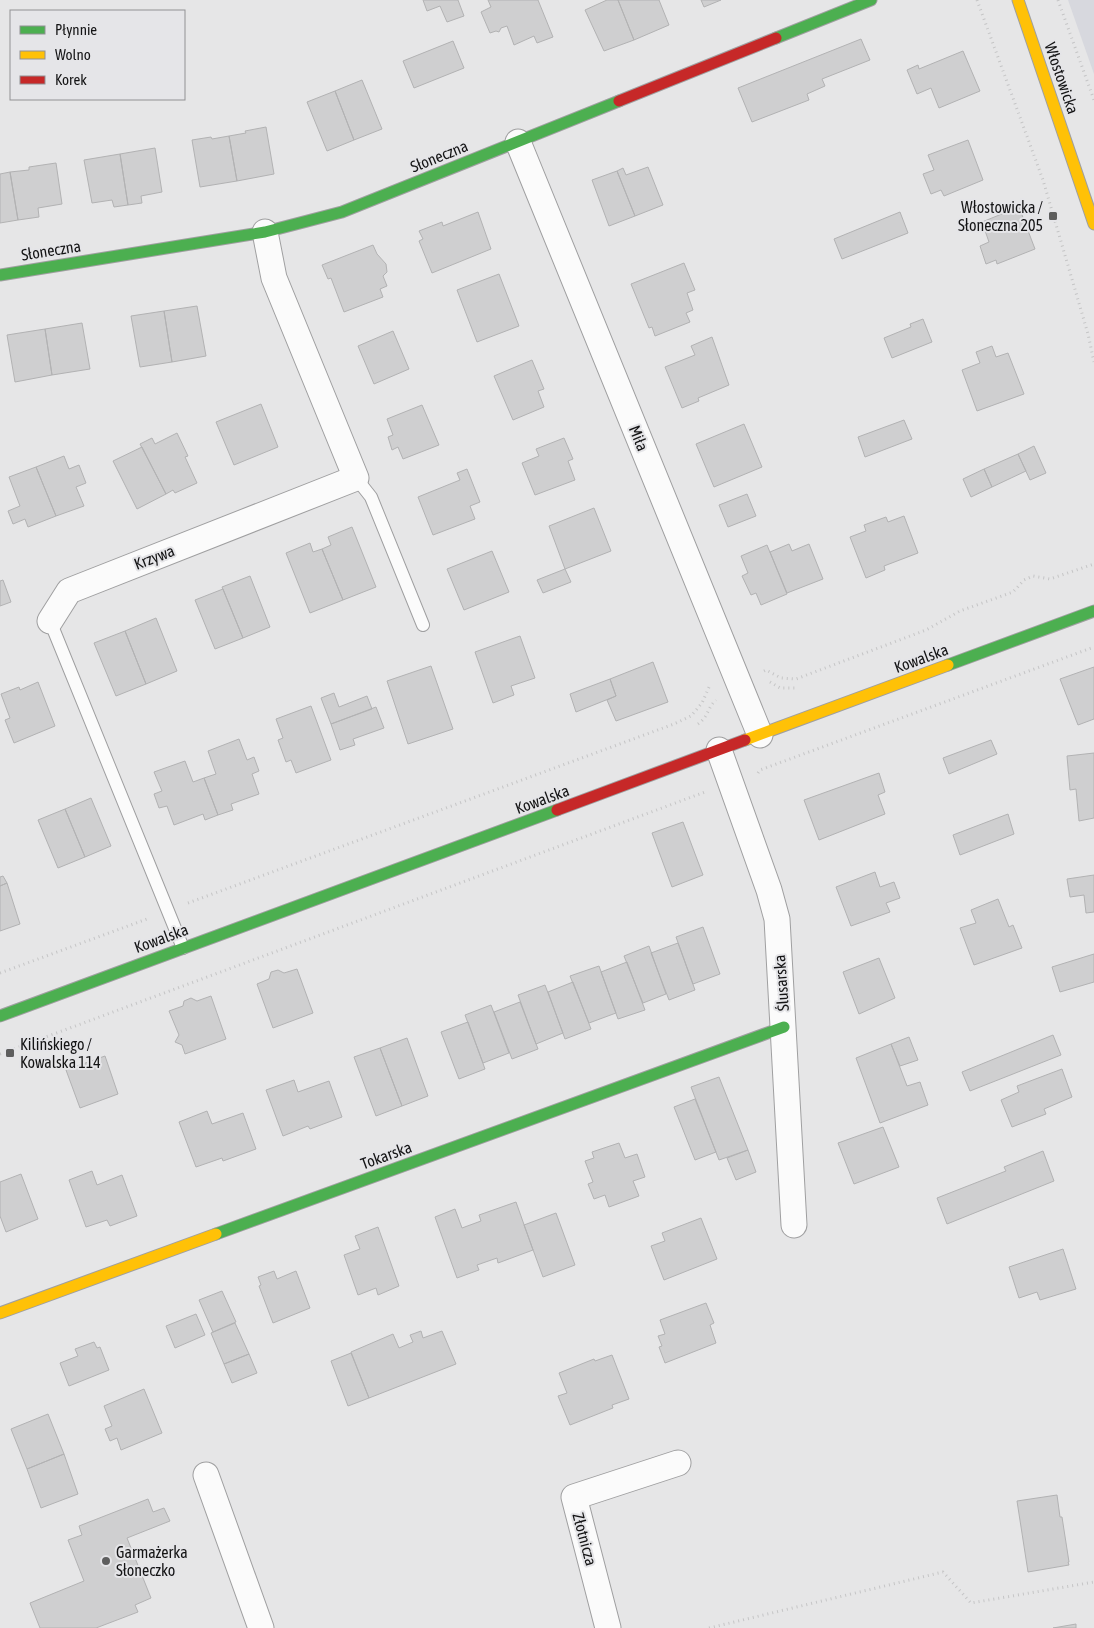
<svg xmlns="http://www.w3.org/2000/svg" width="1094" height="1628" font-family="'Asap Condensed',sans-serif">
	<rect width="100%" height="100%" fill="#e6e6e7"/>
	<path fill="#d7d8de" d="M1068,0H1094V74Z"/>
	<path fill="#cfcfd0" stroke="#b2b2b3" d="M423,0H458L464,16L447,22L440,6L427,11Z
		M488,0H538L553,37L537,43L534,36L514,45L507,26L501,28L499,32L496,31L490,33L481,12L491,7Z
		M607,0H618L634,40L604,51L585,10Z
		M618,0H659L669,25L634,40Z
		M701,0H721L704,7Z
		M861,39L870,60L822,79L825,86L807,94L809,100L752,122L738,88Z
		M453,41L464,68L414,88L403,61Z
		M963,51L980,91L939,108L931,88L917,94L907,70L918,65L919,69Z
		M362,80L382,129L354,140L335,91Z
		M335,91L354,140L327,151L307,102Z
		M266,127L274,174L237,181L229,136L246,133L245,131Z
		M229,136L237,181L200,187L192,140L211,137L212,139Z
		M968,140L983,180L944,196L941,190L931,194L923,174L934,170L928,155Z
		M155,148L162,192L141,196L142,203L128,205L120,154Z
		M120,154L128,205L114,207L112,200L92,203L84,160Z
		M56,163L62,204L38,208L39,217L18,220L10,172L29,170V167Z
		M648,167L663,205L635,216L617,171L623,168L626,175Z
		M617,171L635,216L609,226L592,180Z
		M10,172L18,220L0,223V174Z
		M1019,207L1035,249L997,264L996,260L986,264L980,246L989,242L982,222Z
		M478,212L491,249L432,273L419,241L423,239L419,231L442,222L443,226Z
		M900,212L908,233L842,259L834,239Z
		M373,245L377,254L386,264L387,272L383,276L387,286L380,289L383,297L344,312L331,278L328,279L322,265Z
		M684,263L695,290L687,293L693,310L686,313L690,322L655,336L652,327L649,328L631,284Z
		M499,274L519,326L477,342L457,290Z
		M197,306L206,356L172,362L164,311Z
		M164,311L172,362L140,367L131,316Z
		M923,319L932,342L892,358L884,338L911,327L910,324Z
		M82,323L90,369L52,375L45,329Z
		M45,329L52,375L15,382L7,335Z
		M393,331L409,369L374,384L358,346Z
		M712,337L729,385L698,398L699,401L682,408L665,367L695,355L691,346Z
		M992,346L996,357L1008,353L1024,394L977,411L962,370L980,363L976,352Z
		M532,360L544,389L538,391L544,407L513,420L494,376Z
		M261,404L278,447L234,465L216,422Z
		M422,405L439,445L403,459L398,447L392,450L388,437L393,435L387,419Z
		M904,420L912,439L865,457L858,437Z
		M744,424L762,467L714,487L696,444Z
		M177,433L188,456L185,457L197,483L175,493L173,490L166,494L140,444L152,438L155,444Z
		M564,438L573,459L568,461L575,480L535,495L522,463L539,456L536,449Z
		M1034,446L1046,473L1030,480L1018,454Z
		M142,447L166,494L137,509L113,461Z
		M1018,454L1026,471L992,487L984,469Z
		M64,456L69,469L79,465L86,483L76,487L84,506L56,516L36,467Z
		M36,467L56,516L28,527L25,519L13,524L8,511L20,506L9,477Z
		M467,469L480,502L470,506L475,519L433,535L418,497L460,480L457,473Z
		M984,469L992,487L971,497L963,479Z
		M747,494L756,516L728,527L719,505Z
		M594,508L611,551L565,569L549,526Z
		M904,516L918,553L884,566L885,570L866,578L850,537L866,531L864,525L886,517L888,522Z
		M352,527L376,587L343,600L322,549L331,545L328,537Z
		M310,543L313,552L322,549L343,600L310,613L286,553Z
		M789,544L792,551L809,544L823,579L787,593L770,552Z
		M767,545L787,594L761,605L756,593L751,595L742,576L748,573L741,556Z
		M492,551L509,592L464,610L447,569Z
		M565,569L571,582L543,593L537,580Z
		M250,576L270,627L243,638L222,587Z
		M3,580L11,602L0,606V581Z
		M223,589L243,638L215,649L195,600Z
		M156,618L177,671L146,684L125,631Z
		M125,631L146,684L116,696L94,643Z
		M520,636L535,678L511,686L514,695L493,703L475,652Z
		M653,662L668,702L616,721L607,700L616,696L610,679Z
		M431,666L453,729L408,744L387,681Z
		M1094,667V719L1078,725L1060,679Z
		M610,679L616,696L576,712L570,694Z
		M38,682L55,726L14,743L5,720L10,718L1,694L19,687L20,690Z
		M334,693L339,707L367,696L372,709L331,724L321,698Z
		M311,706L331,760L296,773L291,760L286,762L278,740L283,738L276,719Z
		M376,707L384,728L353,739L355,745L340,750L331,724Z
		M239,739L247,760L254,757L259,771L252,774L259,794L231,804L233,810L218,815L204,778L216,774L208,751Z
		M991,740L997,754L949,774L943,758Z
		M1094,753V818L1079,821L1076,789L1070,790L1067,756Z
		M185,761L193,782L204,778L218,815L205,820L203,814L174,825L167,806L159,808L154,794L162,791L154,772Z
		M879,773L885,792L878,795L885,814L819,840L804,800Z
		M91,798L111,846L85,857L65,809Z
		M65,809L85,857L58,868L38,820Z
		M1008,814L1014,834L960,855L953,835Z
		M683,822L703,875L672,887L652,833Z
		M875,872L880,887L894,882L900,898L886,903L890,912L851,926L836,887Z
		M1094,875V912L1086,913L1084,895L1070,897L1067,879Z
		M3,876L7,883L0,886V877Z
		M7,883L20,924L0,931V886Z
		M998,899L1009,927L1013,925L1022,948L974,965L960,928L976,923L971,910Z
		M703,927L720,974L693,984L676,937Z
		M678,943L695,990L669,1000L651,953Z
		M649,946L666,994L643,1003L624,956Z
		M1094,954V982L1060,992L1052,967Z
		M879,958L895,998L859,1014L843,972Z
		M627,962L645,1010L618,1019L601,972Z
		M599,966L616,1013L589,1023L570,976Z
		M297,969L313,1013L273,1028L257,984L269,979L271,972L278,970L284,973Z
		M573,982L591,1029L565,1039L548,992Z
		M545,985L563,1033L536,1044L518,995Z
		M211,996L226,1039L185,1054L182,1045L175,1042L179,1035L169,1011L183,1006L184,1001L191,998L197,1001Z
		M520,1002L538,1049L512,1059L494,1012Z
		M491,1005L509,1053L483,1063L465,1015Z
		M468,1022L485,1069L459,1079L441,1032Z
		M1053,1035L1061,1055L970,1091L962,1072Z
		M909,1037L918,1060L900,1066L891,1044Z
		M407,1038L428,1096L402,1106L380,1048Z
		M891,1044L907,1086L920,1082L928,1105L880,1123L856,1058Z
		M380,1048L402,1106L376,1116L354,1057Z
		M105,1056L118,1094L80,1108L66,1070Z
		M1062,1069L1072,1097L1044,1109L1046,1114L1012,1127L1001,1100L1019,1092L1017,1086Z
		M719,1077L748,1150L719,1160L691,1087Z
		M294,1080L298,1092L329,1081L342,1117L310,1129L308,1126L283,1136L266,1090Z
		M695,1099L716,1152L695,1160L674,1107Z
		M207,1111L212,1124L243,1113L256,1149L223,1161L222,1158L196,1167L179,1122Z
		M883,1127L899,1167L854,1184L838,1143Z
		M619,1143L625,1158L637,1154L645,1177L633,1181L639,1196L609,1207L605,1195L594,1199L588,1184L593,1182L585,1161L594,1158L592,1152Z
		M748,1150L756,1172L736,1180L727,1158Z
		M1043,1151L1054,1181L947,1224L937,1198L1006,1171L1004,1167Z
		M92,1171L97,1185L122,1175L137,1216L110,1226L107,1220L86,1227L69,1180Z
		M21,1174L38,1219L6,1232L0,1216V1182Z
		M516,1202L533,1250L498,1263L497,1258L477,1265L479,1270L457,1278L435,1217L455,1209L462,1228L481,1221L479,1215Z
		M556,1213L575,1265L543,1277L524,1225Z
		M701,1218L717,1259L664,1280L651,1246L665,1241L662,1233Z
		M378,1227L399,1286L378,1295L376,1288L358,1295L344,1255L360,1249L355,1236Z
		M1063,1249L1076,1289L1040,1300L1037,1292L1019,1298L1009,1267Z
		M274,1271L277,1279L296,1271L310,1308L273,1323L259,1286L261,1285L258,1277Z
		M222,1291L236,1322L213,1332L199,1300Z
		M706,1303L714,1323L710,1325L716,1343L665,1363L659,1347L662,1346L658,1336L665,1334L660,1320Z
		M196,1314L205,1335L175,1348L166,1326Z
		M235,1323L249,1354L224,1364L211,1333Z
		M421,1331L423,1338L442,1331L456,1364L369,1398L351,1352L393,1334L399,1348L413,1342L410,1335Z
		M94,1342L97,1348L100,1347L109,1370L69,1386L60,1363L78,1356L75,1349Z
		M351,1353L369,1398L348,1406L331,1361Z
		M249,1354L257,1373L232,1383L224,1364Z
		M612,1355L629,1399L612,1405L613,1408L570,1425L558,1396L567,1393L559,1373L594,1359L595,1361Z
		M144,1389L162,1433L121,1450L117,1438L110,1441L105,1429L112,1426L104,1406Z
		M48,1414L64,1454L27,1469L11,1429Z
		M64,1454L78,1494L41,1508L27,1469Z
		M1057,1495L1060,1517H1062L1069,1562H1068L1069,1565L1028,1572L1017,1501Z
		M148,1499L153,1512L164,1508L170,1521L127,1538L151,1598L135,1605L138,1612L96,1628H40L30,1603L84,1581L68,1540L82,1535L79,1526Z
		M1076,1624V1628H1053Z"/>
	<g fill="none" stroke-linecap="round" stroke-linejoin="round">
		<defs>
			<path id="lane" d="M356,478L371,497L423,625
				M50,621L183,948"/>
			<path id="street" d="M518,142L760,735
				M50,621L69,591L356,478L274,278L265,232
				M719,750L769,890L777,919L794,1225
				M206,1475L261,1628
				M608,1628L574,1497L678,1463"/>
			<path id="fast" d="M776,38L871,0
				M0,275L265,232L342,212L619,101
				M948,665L1094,611
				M0,1016L557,810
				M216,1234L784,1027"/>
			<path id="slow" d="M1018,0L1094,224
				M745,740L948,665
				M0,1313L216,1234"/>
			<path id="jam" d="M619,101L776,38
				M557,810L745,740"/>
		</defs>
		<use href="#lane" stroke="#9f9fa0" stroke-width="14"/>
		<use href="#street" stroke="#9f9fa0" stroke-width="27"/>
		<use href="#fast" stroke="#9f9fa0" stroke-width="13"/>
		<use href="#slow" stroke="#9f9fa0" stroke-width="13"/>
		<use href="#jam" stroke="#9f9fa0" stroke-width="13"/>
		<path stroke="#c5c5c6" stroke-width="3" stroke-dasharray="1 4" stroke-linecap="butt" d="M977,0L1043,180L1088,334L1094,362
			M1058,0L1094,100
			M764,671L766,670L781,678L796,679L926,630L960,611L1013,592L1024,580L1033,576L1050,579L1094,564
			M770,682L780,688H795
			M698,724C709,716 707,708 716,700
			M758,773L760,770L1094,647
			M188,903L674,724L691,716L702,703L710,685
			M0,973L147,919
			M0,1054L705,792
			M709,1628L943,1572L971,1603L1094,1582"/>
		<use href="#lane" stroke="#fbfbfb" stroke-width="12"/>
		<use href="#street" stroke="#fbfbfb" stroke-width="25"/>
		<use href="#fast" stroke="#4caf50" stroke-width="11"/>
		<use href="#slow" stroke="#ffc107" stroke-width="11"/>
		<use href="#jam" stroke="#c62828" stroke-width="11"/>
	</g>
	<g fill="#5e5e5e" stroke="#e5e5e8" stroke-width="2">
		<rect x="1048" y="211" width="10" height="10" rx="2.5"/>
		<rect x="5" y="1048" width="10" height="10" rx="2.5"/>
		<circle cx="106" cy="1561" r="5"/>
	</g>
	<g text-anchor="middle" stroke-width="4" stroke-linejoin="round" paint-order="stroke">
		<g font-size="16" fill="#141415" stroke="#e5e5e8">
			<text transform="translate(1062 78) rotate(71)" y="6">Włostowicka</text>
			<text transform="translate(439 156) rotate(-22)" y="6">Słoneczna</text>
			<text transform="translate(51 250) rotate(-9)" y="6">Słoneczna</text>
			<text transform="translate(639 438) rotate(68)" y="6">Miła</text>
			<text transform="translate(154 557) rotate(-21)" y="6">Krzywa</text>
			<text transform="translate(921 658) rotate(-20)" y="6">Kowalska</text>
			<text transform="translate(542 799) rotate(-20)" y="6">Kowalska</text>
			<text transform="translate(161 938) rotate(-20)" y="6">Kowalska</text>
			<text transform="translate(781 983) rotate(-94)" y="6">Ślusarska</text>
			<text transform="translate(386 1155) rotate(-20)" y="6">Tokarska</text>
			<text transform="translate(585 1539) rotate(75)" y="6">Złotnicza</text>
		</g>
		<g font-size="16" fill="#141415" stroke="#e5e5e8" text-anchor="start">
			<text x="1043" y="213" text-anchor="end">Włostowicka /<tspan x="1043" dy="18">Słoneczna 205</tspan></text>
			<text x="20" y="1050">Kilińskiego /<tspan x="20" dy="18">Kowalska 114</tspan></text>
			<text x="116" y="1558">Garmażerka<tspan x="116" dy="18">Słoneczko</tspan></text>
		</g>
	</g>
	<rect x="10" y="10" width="175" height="90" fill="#e5e5e8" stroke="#919194"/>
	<rect x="20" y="26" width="25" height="8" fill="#4caf50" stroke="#919194"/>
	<text x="55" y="35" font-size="15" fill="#141415">Płynnie</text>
	<rect x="20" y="51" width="25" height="8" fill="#ffc107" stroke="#919194"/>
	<text x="55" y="60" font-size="15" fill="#141415">Wolno</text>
	<rect x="20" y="76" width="25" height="8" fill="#c62828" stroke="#919194"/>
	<text x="55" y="85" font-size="15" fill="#141415">Korek</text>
</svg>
